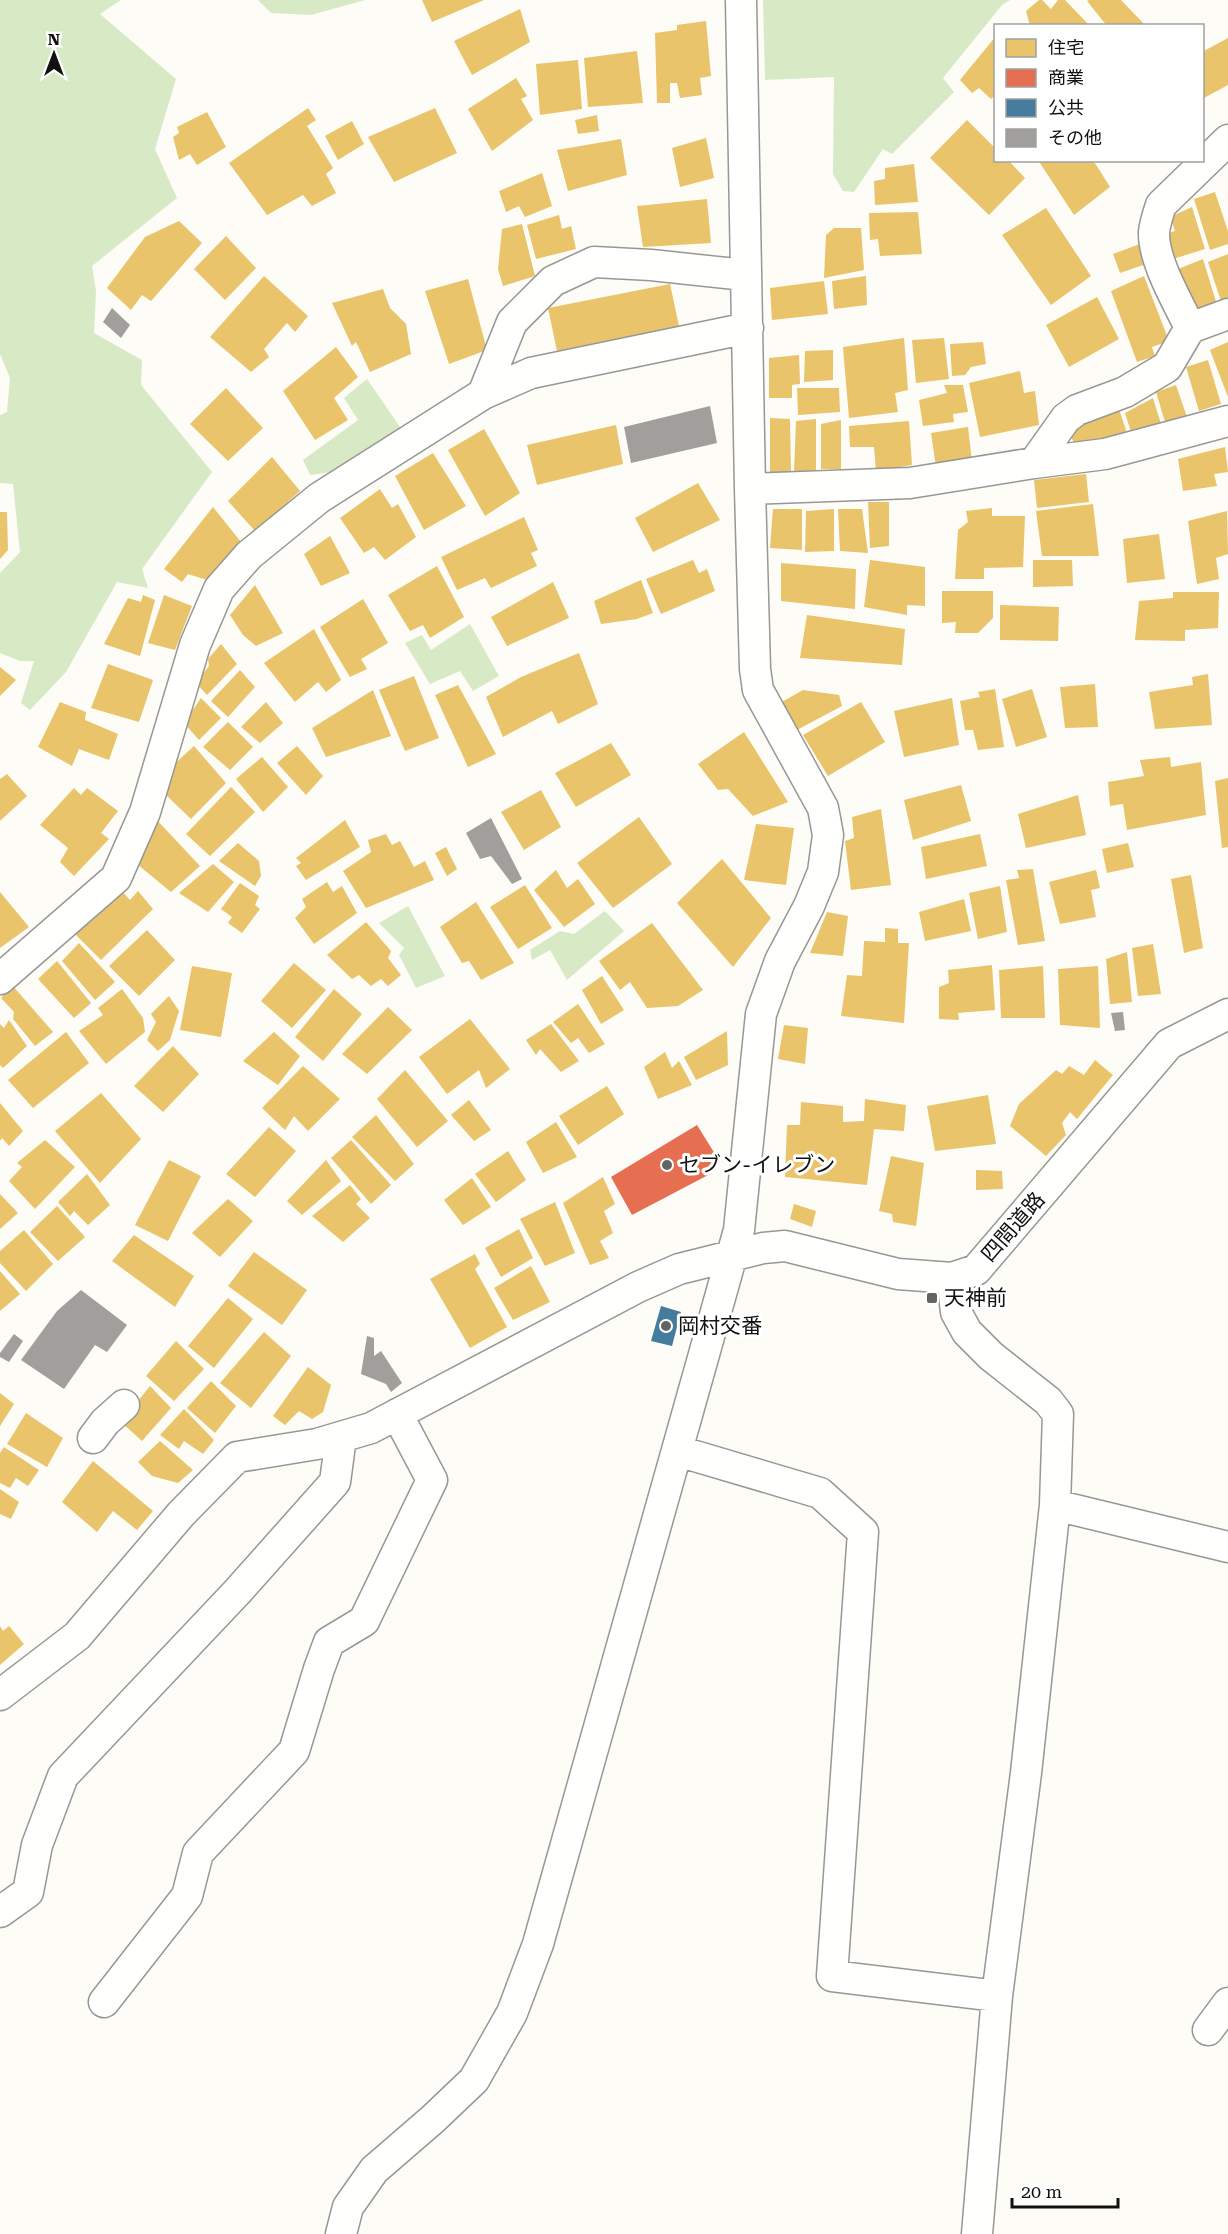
<svg xmlns="http://www.w3.org/2000/svg" width="1228" height="2234" font-family="'Roboto Serif','Noto Sans JP',serif">
	<rect width="100%" height="100%" fill="#fdfcf7"/>
	<path fill="#d8eac5" d="M0,0H121L100,14L176,79L155,149L177,198L92,266L96,291L94,333L142,360L141,385L212,472L142,569L148,588L117,582L66,672L30,710L21,703L34,661H20L0,653V573L20,552L13,484L0,483V415L7,412L10,378L0,354Z
		M258,0H365L311,15L271,13Z
		M763,0H1010L1002,5L943,78L954,92L892,154L883,149L854,192L843,191L833,174L834,77L765,80Z
		M367,379L402,430L332,472L310,475L303,460L358,420L344,398Z
		M470,624L499,676L473,691L460,671L430,684L405,643L422,635L431,650Z
		M408,906L445,976L416,988L399,955L404,948L379,923Z
		M605,911L624,931L567,980L550,950L532,960L530,950L560,931L574,934Z"/>
	<path fill="#e9c46a" d="M422,0H484L432,22Z
		M1039,0H1042L1051,9L1058,0H1065L1090,26H1030L1026,11Z
		M1089,0H1121L1146,26H1107L1087,1Z
		M520,9L530,42L472,75L454,41Z
		M706,21L711,76L700,78L702,95L680,98L677,83H670V103H657L655,33L677,30V25Z
		M996,36V94L991,99L979,88L972,93L960,80Z
		M1228,38V85L1202,99V52Z
		M637,51L643,103L588,107L584,58Z
		M578,60L582,109L540,115L536,64Z
		M516,78L527,96L521,99L533,120L492,151L468,109Z
		M308,108L316,120L307,126L333,168L326,174L336,193L312,206L303,195L267,215L229,163Z
		M435,108L457,153L394,182L368,137Z
		M207,112L226,147L197,165L190,154L179,160L173,137L179,133L177,127Z
		M597,115L599,131L578,134L575,120Z
		M967,120L996,149V160H1008L1025,178L989,215L930,158Z
		M352,121L364,144L338,160L325,136Z
		M706,138L714,178L680,187L672,148Z
		M621,139L627,175L568,191L557,150Z
		M1044,160H1093L1110,187L1074,215L1040,163Z
		M914,164L918,202L875,205L874,181L885,179V168Z
		M542,173L552,206L525,217L519,206L506,212L499,191Z
		M1215,192L1228,231V244L1210,250L1194,199Z
		M707,199L711,243L643,247L637,206Z
		M1192,207L1205,249L1173,259L1165,234L1175,231L1170,217Z
		M1046,208L1091,276L1051,305L1002,235Z
		M918,212L922,254L880,256L878,239L870,240L869,213Z
		M559,215L562,229L571,226L576,249L536,259L527,225Z
		M179,221L202,243L151,301L142,295L131,310L107,288L145,237Z
		M522,224L535,276L503,286L498,269L502,229Z
		M834,228H861L864,270L824,278L826,235Z
		M226,236L256,268L225,300L194,269Z
		M1140,244L1146,264L1120,273L1113,254Z
		M1228,254V299L1221,301L1208,262Z
		M1203,259L1217,305L1193,313L1178,269Z
		M264,276L308,316L295,332L287,323L264,349L269,357L251,372L210,337Z
		M866,276L867,305L834,309L832,281Z
		M1144,276L1169,341L1152,347L1155,356L1137,362L1111,291Z
		M468,279L487,350L449,364L425,291Z
		M824,281L828,314L772,320L770,288Z
		M670,284L679,326L557,351L548,308Z
		M383,289L390,308L406,324L411,354L370,372L356,342L352,346L332,303Z
		M1097,297L1119,339L1069,367L1046,325Z
		M904,338L908,390L895,393L898,412L849,418L843,347Z
		M944,338L949,379L916,383L912,340Z
		M983,342L986,364L971,367L965,375L952,376L950,344Z
		M1228,342V397L1210,350Z
		M336,347L358,377L334,398L348,420L315,440L283,391Z
		M833,350V380L804,382L805,351Z
		M799,355L800,384L792,385V398H769V358Z
		M1208,360L1221,404L1199,411L1186,367Z
		M1020,371L1024,393L1035,391L1039,425L980,437L969,383Z
		M944,385H963L968,412L953,414L954,422L923,426L919,400L947,393Z
		M1176,385L1187,417L1165,422L1156,392Z
		M226,388L263,428L228,461L190,424Z
		M797,388H839L840,412L798,415Z
		M1153,398L1161,424L1132,435L1125,413Z
		M1119,409L1128,436L1077,448L1067,430Z
		M770,418L790,419L791,475L770,476Z
		M816,419V472H794L796,421Z
		M841,420V469H821V424Z
		M909,421L912,465L876,471L874,447H850L849,426Z
		M616,425L623,464L537,485L527,445Z
		M968,427L972,461L936,467L931,433Z
		M484,429L520,493L485,516L448,450Z
		M1225,447L1228,472L1214,474L1217,486L1183,491L1178,459Z
		M433,453L466,506L424,530L395,476Z
		M272,457L300,491L255,531L228,501Z
		M1086,474L1089,502L1037,508L1034,480Z
		M698,483L720,520L653,552L635,518Z
		M380,489L392,508L398,504L416,537L385,560L374,547L364,553L340,518Z
		M868,502H889V546L870,548Z
		M1093,504L1099,556H1042L1036,511Z
		M213,507L245,547L213,582L188,574L182,582L164,569Z
		M992,508V516H1025L1023,567L984,568V579H955L958,530L968,522L966,511Z
		M773,509H802V550L770,548Z
		M834,509V551L805,552L806,511Z
		M838,509H862L868,553L840,551Z
		M1227,511L1228,554L1216,558L1219,579L1197,584L1188,521Z
		M0,512H7L8,550L0,559Z
		M524,517L538,550L531,553L537,566L491,588L485,578L457,590L441,557Z
		M1159,534L1165,579L1127,583L1123,539Z
		M330,536L350,573L321,586L304,554Z
		M693,560L699,573L707,569L715,591L661,614L646,579Z
		M870,560L925,567V606L907,605V615L864,607Z
		M1033,560H1072L1073,586L1033,587Z
		M781,563L856,569L855,609L781,601Z
		M437,566L464,617L430,638L423,625L410,631L388,595Z
		M641,580L653,613L637,619L601,624L594,601Z
		M553,582L569,618L507,646L491,617Z
		M255,585L283,633L256,646L243,635L230,615Z
		M942,591H993V618L978,633H955L956,622L942,623Z
		M1173,592H1219L1218,628L1185,630V641L1135,640L1139,601L1173,598Z
		M143,595L155,600L140,656L104,644L128,598L141,602Z
		M164,595L192,606L175,650L148,643Z
		M363,599L388,643L361,659L367,669L350,677L320,627Z
		M1000,605L1059,607L1058,641L1000,640Z
		M807,615L905,629L902,665L800,658Z
		M314,629L341,680L326,692L318,682L295,702L264,663Z
		M221,644L237,664L207,695L196,683L209,666L208,659Z
		M579,653L598,704L558,724L552,711L503,737L486,697L521,677Z
		M108,664L153,680L139,722L91,708Z
		M0,667L16,680L0,696Z
		M240,670L255,687L228,717L211,701Z
		M1208,674L1212,725L1155,729L1149,692L1193,685L1192,677Z
		M414,676L439,738L405,751L379,690Z
		M1095,684L1098,727L1065,728L1060,687Z
		M458,685L496,754L468,767L435,695Z
		M995,689L1004,747L978,750L973,730H965L960,701L980,697L978,692Z
		M1032,689L1047,737L1016,747L1002,699Z
		M373,690L391,736L326,757L312,728Z
		M803,690L839,695L842,706L795,731L780,703Z
		M201,698L221,718L199,740L184,723Z
		M952,698L959,745L904,757L894,711Z
		M60,702L86,712L85,720L118,734L109,760L79,749L72,766L38,747Z
		M266,702L283,723L260,743L241,727Z
		M861,702L885,742L828,776L803,735Z
		M228,722L253,747L230,770L203,747Z
		M744,732L788,802L753,816L728,789L718,790L698,764Z
		M611,743L631,775L576,807L555,773Z
		M194,746L226,783L191,819L163,792L171,767Z
		M297,746L323,776L306,795L277,763Z
		M262,757L288,787L263,812L236,779Z
		M1170,757L1171,767L1201,762L1206,815L1127,830L1123,804L1110,806L1108,782L1144,776L1140,760Z
		M7,774L27,796L0,821V779Z
		M1228,778V847L1222,848L1215,781Z
		M961,785L971,821L913,840L904,800Z
		M231,787L255,812L210,856L186,834Z
		M74,788L81,795L87,788L118,811L101,833L109,839L74,876L60,862L68,848L40,825Z
		M541,790L561,827L524,850L501,812Z
		M1078,795L1086,835L1026,848L1018,814Z
		M881,809L891,885L851,890L845,841L854,838L852,817Z
		M154,817L200,866L171,892L137,864Z
		M639,817L672,864L613,908L577,863Z
		M345,820L360,847L306,880L296,866L301,863L296,858Z
		M756,824L794,828L786,885L744,880Z
		M386,834L392,845L400,841L414,867L425,861L434,880L366,908L343,871L371,852L368,840Z
		M980,834L987,866L926,879L921,847Z
		M238,843L259,861L261,876L255,886L219,861Z
		M1128,843L1134,867L1107,873L1102,849Z
		M446,847L457,869L447,876L435,853Z
		M722,859L771,918L733,967L677,903Z
		M213,864L234,882L208,912L179,893Z
		M1033,869L1045,941L1018,945L1006,880L1019,878L1017,870Z
		M556,870L567,888L578,879L595,904L564,927L534,890Z
		M1096,870L1100,888L1091,890L1096,917L1060,924L1049,882Z
		M1191,875L1203,948L1184,953L1171,879Z
		M327,882L333,892L342,886L357,913L314,944L295,918L306,907L302,899Z
		M240,883L259,896L255,905L260,909L242,933L228,923L232,917L221,909Z
		M525,885L552,928L518,949L490,907Z
		M1000,886L1007,932L978,939L969,893Z
		M120,889L130,900L138,891L153,909L101,960L72,931Z
		M0,892L29,927L0,948Z
		M964,899L971,931L925,941L919,912Z
		M476,902L514,963L481,980L469,961L462,963L440,927Z
		M827,912L848,916L843,956L810,953Z
		M366,922L391,951L388,958L401,975L388,986L381,979L371,986L359,975L352,979L327,955Z
		M652,923L703,990L678,1006L647,1008L630,982L620,990L599,961Z
		M885,928L898,929V943H909L904,1023L841,1016L847,975L862,976L864,941L885,942Z
		M147,930L175,960L139,996L109,966Z
		M79,943L115,982L95,1000L62,961Z
		M1153,944L1161,994L1138,996L1132,948Z
		M1127,952L1132,1002L1110,1004L1106,959Z
		M57,961L91,1003L74,1018L38,979Z
		M294,963L326,990L292,1028L261,1001Z
		M992,965L995,1010L958,1013L959,1020L939,1019V987L949,983L948,970Z
		M192,966L232,973L221,1037L180,1030Z
		M1043,966L1045,1018H1001L999,970Z
		M1098,966L1100,1028L1060,1025L1058,969Z
		M602,976L624,1010L601,1024L582,990Z
		M12,985L53,1032L35,1046L13,1019L14,1012L1,998Z
		M122,989L143,1018L145,1032L106,1064L79,1031L103,1015L98,1008Z
		M334,989L362,1014L323,1061L295,1037Z
		M169,996L179,1011L170,1040L158,1051L147,1040L156,1022L151,1014Z
		M578,1004L605,1044L589,1053L578,1038L571,1043L553,1022Z
		M388,1007L412,1030L367,1074L342,1054Z
		M470,1019L510,1069L486,1088L479,1070L447,1094L419,1057Z
		M9,1020L27,1046L3,1068L0,1065V1024L4,1028Z
		M551,1024L579,1061L561,1072L540,1049L536,1055L526,1040Z
		M784,1025L808,1028L805,1064L778,1059Z
		M727,1031L728,1065L696,1080L684,1057Z
		M66,1032L89,1063L33,1108L8,1080Z
		M274,1032L300,1056L278,1085L243,1061Z
		M173,1046L199,1074L163,1112L134,1086Z
		M665,1052L672,1068L679,1061L692,1085L658,1099L644,1067Z
		M1095,1060L1113,1075L1077,1119L1070,1112L1062,1123L1066,1135L1046,1156L1010,1126L1019,1104L1056,1070L1062,1074L1069,1066L1084,1075Z
		M303,1066L340,1099L308,1131L294,1116L285,1130L262,1108Z
		M405,1070L448,1121L417,1147L377,1099Z
		M607,1086L624,1114L578,1145L559,1116Z
		M101,1093L141,1139L100,1183L55,1131Z
		M988,1095L996,1144L935,1151L927,1106Z
		M865,1099L906,1105L904,1131L874,1129L867,1185L785,1177L787,1125H800L801,1102L843,1106V1122L864,1121Z
		M469,1100L491,1130L474,1141L451,1115Z
		M0,1103L23,1131L9,1146L2,1138L0,1141Z
		M376,1115L414,1164L395,1181L352,1137Z
		M556,1122L577,1157L543,1173L526,1142Z
		M269,1127L296,1151L255,1197L226,1174Z
		M45,1140L75,1167L35,1209L9,1181L22,1167L17,1163Z
		M351,1140L391,1185L371,1204L331,1158Z
		M508,1151L526,1180L496,1202L475,1174Z
		M891,1156L924,1163L916,1226L893,1222L892,1214L879,1211Z
		M169,1160L201,1176L168,1241L135,1225Z
		M326,1160L341,1181L302,1215L287,1201Z
		M976,1170L1002,1171L1003,1189L976,1190Z
		M87,1174L110,1205L88,1225L74,1211L70,1216L58,1202Z
		M603,1177L615,1204L604,1211L613,1233L600,1241L609,1258L590,1265L563,1203Z
		M472,1178L491,1207L463,1225L444,1200Z
		M350,1185L361,1199L356,1204L370,1218L343,1242L312,1216Z
		M0,1194L18,1213L0,1229Z
		M228,1199L253,1221L220,1257L192,1233Z
		M555,1202L575,1253L545,1266L520,1219Z
		M794,1204L816,1211L812,1227L790,1219Z
		M57,1206L85,1237L58,1261L30,1232Z
		M519,1229L533,1258L501,1277L485,1248Z
		M24,1230L53,1264L26,1291L0,1263V1251Z
		M134,1235L194,1276L175,1307L112,1261Z
		M254,1252L307,1290L282,1325L228,1286Z
		M475,1254L480,1264L475,1269L507,1327L470,1348L430,1279Z
		M531,1266L550,1302L513,1320L494,1288Z
		M0,1271L20,1294L0,1311Z
		M228,1298L253,1319L214,1368L188,1346Z
		M264,1332L291,1356L251,1408L220,1383Z
		M176,1341L204,1369L174,1401L146,1376Z
		M308,1367L331,1385L323,1412L312,1419L299,1411L285,1425L273,1416Z
		M211,1381L236,1406L215,1433L187,1408Z
		M150,1386L171,1408L142,1441L121,1422Z
		M0,1393L14,1404L0,1426Z
		M184,1409L214,1440L203,1454L184,1441L179,1449L160,1435Z
		M26,1413L63,1438L47,1467L7,1444Z
		M160,1441L193,1470L178,1483L152,1476L138,1462Z
		M4,1447L39,1470L28,1486L16,1478L10,1488L0,1483V1453Z
		M93,1461L153,1511L137,1530L113,1511L97,1532L62,1502Z
		M0,1489L19,1502L11,1519L0,1514Z
		M0,1626L3,1631L9,1626L24,1644L0,1665Z"/>
	<path fill="#e76f51" d="M697,1125L715,1154L712,1173L632,1215L611,1177Z"/>
	<path fill="#457b9d" d="M661,1306L681,1312L672,1346L651,1341Z"/>
	<path fill="#a19f9c" d="M112,308L130,325L121,338L103,322Z
		M710,406L717,443L631,463L624,427Z
		M491,818L522,879L512,884L491,856L480,859L466,833Z
		M1123,1012L1125,1030L1115,1031L1111,1013Z
		M81,1290L127,1325L107,1352L95,1345L64,1389L21,1360L57,1311Z
		M14,1334L23,1341L9,1362L0,1357V1353Z
		M367,1336L374,1338V1356L381,1351L402,1383L391,1392L386,1384L361,1374Z"/>
	<g fill="none" stroke-linecap="round" stroke-linejoin="round">
		<defs>
			<path id="street" d="M1190,328C1178,302 1153,261 1154,232C1155,223 1158,214 1161,205L1228,140
				M483,394L512,322L553,281L594,262L651,265L745,275
				M1034,463L1066,418L1077,410L1125,392L1167,367L1190,328L1228,314
				M750,489L910,483L1034,463L1105,454L1228,421
				M0,979L116,878L145,812L195,645L219,589L249,555L319,498L483,394L531,373L748,328
				M93,1438L105,1422L124,1405
				M678,1451L820,1493L863,1532L832,1976L997,1996L1026,1773L1055,1505L1058,1414L1048,1401L991,1356L967,1332L956,1312L952,1278
				M1055,1505L1228,1547
				M0,1695L77,1636L181,1514L237,1457L317,1444L371,1428L638,1287L679,1269L763,1248L785,1246L898,1274L952,1278L976,1270L1169,1044L1228,1014
				M0,1912L28,1892L37,1845L63,1776L238,1591L335,1482L341,1437
				M104,2002L187,1896L198,1853L294,1751L319,1669L329,1642L364,1621L432,1480L397,1414
				M1208,2030L1228,2003
				M341,2234L348,2207L374,2170L433,2119L474,2080L512,2013L538,1944L739,1230L761,1014L780,961L809,906L823,872L828,835L823,808L758,690L755,669L750,489L741,0
				M977,2234L997,1996"/>
		</defs>
		<use href="#street" stroke="#979795" stroke-width="33"/>
		<use href="#street" stroke="#fffffe" stroke-width="30"/>
	</g>
	<g fill="#646362" stroke="#fff" stroke-width="2">
		<circle cx="667" cy="1165" r="6"/>
		<rect x="926" y="1292" width="12" height="12" rx="3"/>
		<circle cx="666" cy="1326" r="6"/>
	</g>
	<g text-anchor="middle" stroke-width="6" stroke-linejoin="round" paint-order="stroke">
		<g font-size="21" fill="#111" stroke="#fff" text-anchor="start">
			<text x="679" y="1172">セブン-イレブン</text>
			<text x="944" y="1305">天神前</text>
			<text x="678" y="1333">岡村交番</text>
		</g>
		<g font-size="21" fill="#111" stroke="#fff">
			<text transform="translate(1013 1227) rotate(-49)" y="7">四間道路</text>
		</g>
	</g>
	<rect x="994" y="24" width="210" height="138" fill="#ffffff" stroke="#a0a0a0" stroke-width="1.5"/>
	<rect x="1006" y="39" width="30" height="18" fill="#e9c46a" stroke="#a0a0a0" stroke-width="1.5"/>
	<text x="1048" y="54" font-size="18" fill="#111111">住宅</text>
	<rect x="1006" y="69" width="30" height="18" fill="#e76f51" stroke="#a0a0a0" stroke-width="1.5"/>
	<text x="1048" y="84" font-size="18" fill="#111111">商業</text>
	<rect x="1006" y="99" width="30" height="18" fill="#457b9d" stroke="#a0a0a0" stroke-width="1.5"/>
	<text x="1048" y="114" font-size="18" fill="#111111">公共</text>
	<rect x="1006" y="129" width="30" height="18" fill="#a19f9c" stroke="#a0a0a0" stroke-width="1.5"/>
	<text x="1048" y="144" font-size="18" fill="#111111">その他</text>
	<g transform="translate(54 54)" stroke="#ffffff" stroke-width="4.5" paint-order="stroke">
	<path d="M0-4.5L10 22L0 15L-10 22Z" fill="#111111"/>
	<text y="-9" font-size="16" font-weight="bold" text-anchor="middle" fill="#111111">N</text>
	</g>
	<path d="M1012 2198v9h106v-9" fill="none" stroke="#111111" stroke-width="3"/>
	<text x="1021" y="2198" font-size="18" fill="#111111" stroke="#ffffff" stroke-width="4.5" paint-order="stroke">20 m</text>
</svg>
